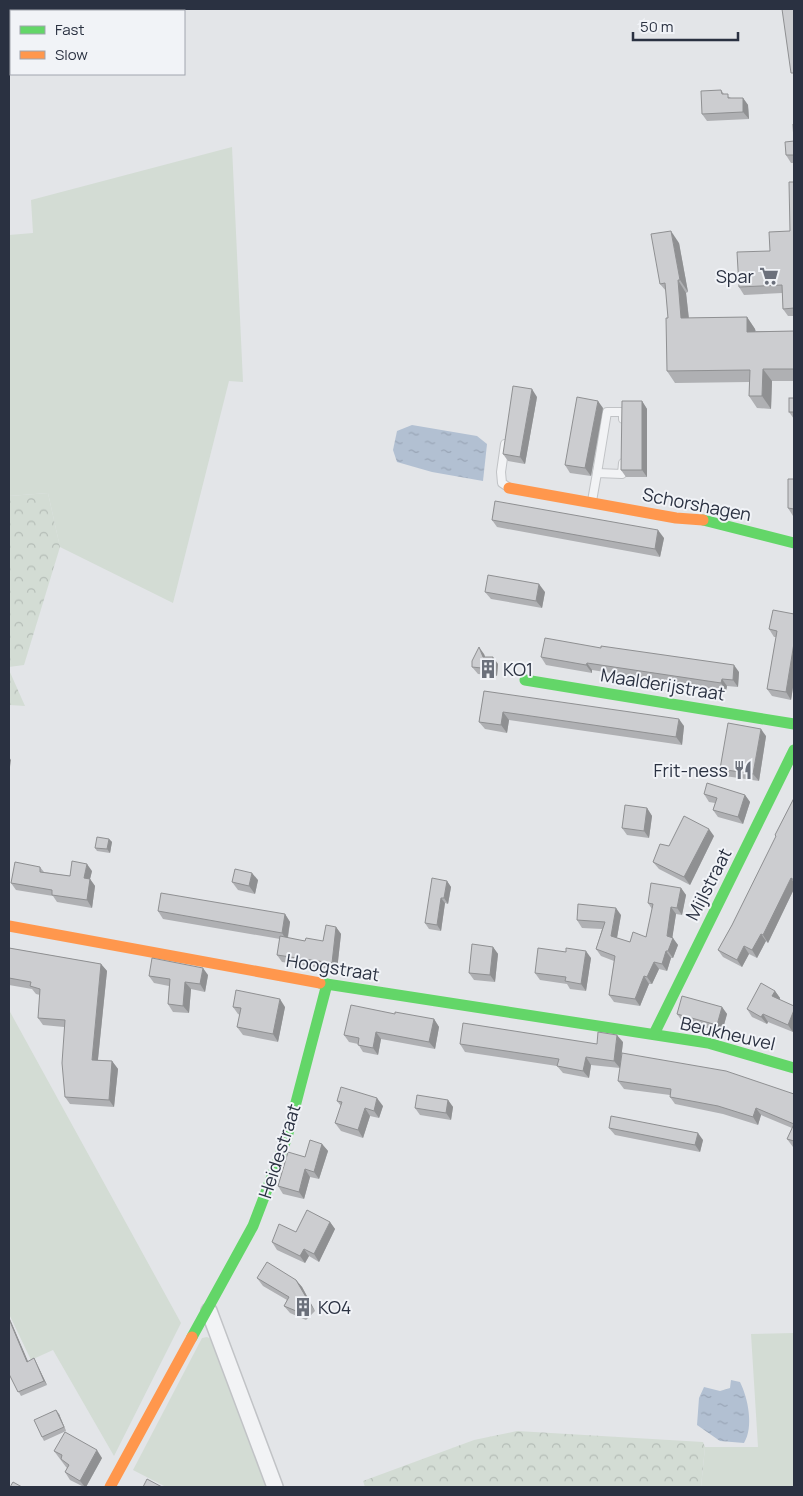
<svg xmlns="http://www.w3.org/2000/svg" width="803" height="1496" font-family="Manrope,sans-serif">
	<defs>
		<pattern id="forest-crowns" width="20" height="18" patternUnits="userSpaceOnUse" patternTransform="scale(1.25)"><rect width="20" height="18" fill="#d3dcd4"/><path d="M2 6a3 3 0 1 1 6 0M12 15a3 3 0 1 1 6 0" fill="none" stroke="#b5bdb7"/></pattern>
		<pattern id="water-ripples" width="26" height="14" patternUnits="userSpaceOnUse" patternTransform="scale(1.25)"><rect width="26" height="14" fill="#b2c0d2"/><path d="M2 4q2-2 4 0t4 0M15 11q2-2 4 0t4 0" fill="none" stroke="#99a5b6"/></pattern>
	</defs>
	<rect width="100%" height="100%" fill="#e3e5e8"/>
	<g fill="#d3dcd4">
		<path d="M232 147 243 382 229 381 173 603 60 547 48 493 9 496V235L33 233 31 200Z"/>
		<path d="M9 1010 181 1323 114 1456 53 1350 31 1360 9 1314Z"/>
		<path d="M794 1333V1487H701L705 1447H758L751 1334Z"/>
		<path d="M207 1337 215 1341 266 1487H166L133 1470 202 1338Z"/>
	</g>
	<g fill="url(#forest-crowns)">
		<path d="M48 493 60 547 24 665 9 667V496Z"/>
		<path d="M9 670 25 706 9 705Z"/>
		<path d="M517 1431 703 1442 705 1447 701 1487H365L363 1481 474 1440Z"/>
	</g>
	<g fill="url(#water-ripples)">
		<path d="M412 425 477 436 487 444 483 481 432 472 397 462 393 450 397 431Z"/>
		<path d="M731 1380 740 1382C748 1398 754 1427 744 1443L720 1441 697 1425 699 1398 704 1387 720 1391 730 1388Z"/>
	</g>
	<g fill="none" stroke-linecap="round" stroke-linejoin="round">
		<g stroke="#c1c3c6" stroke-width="10">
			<g id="lane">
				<path d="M505 444 501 472 502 483 508 487"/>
				<path d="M597 473 607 412H623V419"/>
				<path d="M592 501 597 473 622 474 623 463"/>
			</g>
		</g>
		<g stroke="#c1c3c6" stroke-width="18">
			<path id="street" d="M209 1311 275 1487"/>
		</g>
		<use href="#lane" stroke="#f2f3f5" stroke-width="8"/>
		<use href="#street" stroke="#f2f3f5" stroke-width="15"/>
		<g stroke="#63d668" stroke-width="11">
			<path d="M703 520 794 543"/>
			<path d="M525 680 794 724"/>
			<path d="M320 983 708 1043 794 1068"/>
			<path d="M654 1034 794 750"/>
			<path d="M192 1337 253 1226 287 1137 327 984"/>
		</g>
		<g stroke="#ff974d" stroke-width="11">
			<path d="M509 488 676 518 703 520"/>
			<path d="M9 926 320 983"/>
			<path d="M110 1487 192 1337"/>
		</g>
	</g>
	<g fill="#afb0b3">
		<path d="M721 90 724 94 731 98H743L748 105 749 119 707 121 702 114Z"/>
		<path d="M794 124V163H791L786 155 794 141Z"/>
		<path d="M794 182V316H788L783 309 782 293 744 295 739 287 770 251 790 231Z"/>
		<path d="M679 243 688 292 686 293 689 318 747 317 755 329 756 331H794V381H772L771 409 757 408 749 396V382L675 383 667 371 668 318 666 291 660 284Z"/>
		<path d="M537 397 525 464 508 461 503 454Z"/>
		<path d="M794 398V419L789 412Z"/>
		<path d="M642 401 647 409V477H626L621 470Z"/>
		<path d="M603 408 591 476 570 473 565 465Z"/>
		<path d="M794 479V516H793L788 508Z"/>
		<path d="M492 520 664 538 660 557 497 527Z"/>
		<path d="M485 592H545L542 608 491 599Z"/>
		<path d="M794 614V681L791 700 772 696 767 689 776 637H774L769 629Z"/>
		<path d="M484 654 485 657 498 664 497 676 478 674 472 667Z"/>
		<path d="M541 657 739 672 738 687 727 686 726 691 592 670V673L546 665Z"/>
		<path d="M484 691 684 726 682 745 509 720 507 733 485 729 479 722Z"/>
		<path d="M766 736 759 781 725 776 720 769Z"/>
		<path d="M704 794 745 795 750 802 743 824 718 817 713 810 715 803 709 802Z"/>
		<path d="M794 798V889L768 943 766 941 757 958 749 954 742 967 723 957 718 950 732 925 776 837 775 835Z"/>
		<path d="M647 808 652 816 649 838 627 835 622 828Z"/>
		<path d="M714 836 690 885 659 869 653 862 669 846Z"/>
		<path d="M109 839 112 842 110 853 97 851 95 848Z"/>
		<path d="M40 867 44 872 70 876 92 871 90 879 95 886 92 908 57 902 53 896 16 890 11 883Z"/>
		<path d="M258 880 255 894 238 890 232 882Z"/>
		<path d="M447 881 451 887 448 904 445 903 441 931 429 929 425 923Z"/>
		<path d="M681 888 686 895 682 915 676 914 672 938 678 945 673 958H671L667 971 659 969 652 984H649L640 1006 614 1002 609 995 614 961 601 956 596 949 602 929 582 928 577 920 621 915 617 938 630 942 646 937 652 909 648 903Z"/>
		<path d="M158 911 285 914 290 922 288 938 305 941H323L336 927 341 934 337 970 282 962 277 955 280 939 163 919Z"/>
		<path d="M493 947 498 954 495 982 474 980 469 973Z"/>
		<path d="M9 948 101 964 107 971 98 1060 112 1061 118 1069 114 1107 70 1104 65 1097 64 1027 43 1025 38 1018 40 995 36 994 32 989 9 985Z"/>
		<path d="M591 958 586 991 570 989 567 984 540 980 535 973Z"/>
		<path d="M208 975 205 992 191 989 189 1013 173 1012 168 1004 169 986 154 983 149 976Z"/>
		<path d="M775 991 780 998V1000L794 1006V1030L793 1032 768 1022 767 1024 752 1017 747 1009Z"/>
		<path d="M233 1007H285L278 1042 243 1035 237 1027 240 1015 238 1014Z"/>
		<path d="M722 1007 727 1014 722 1032 682 1021 677 1014Z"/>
		<path d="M395 1014 434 1019 439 1027 435 1049 381 1039 378 1055 363 1052 358 1044 349 1042 344 1035Z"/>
		<path d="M623 1042 620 1068 591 1065 589 1078 563 1073 557 1066 465 1052 460 1044H597Z"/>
		<path d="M618 1081 794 1094V1147H793L787 1139 792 1128 761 1115 758 1125 723 1114 675 1104 670 1097V1095L624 1089Z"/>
		<path d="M448 1100 453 1107 451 1120 420 1115 415 1108Z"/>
		<path d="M337 1101 383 1106 379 1118 370 1116 363 1138 341 1131 335 1123 341 1106Z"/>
		<path d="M609 1128 703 1140 700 1152 615 1135Z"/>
		<path d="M322 1144 328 1151 319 1179 310 1177 304 1199 283 1194 278 1186 305 1157Z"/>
		<path d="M330 1222 335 1229 319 1262 309 1256 305 1263 277 1250 272 1242 296 1232Z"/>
		<path d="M257 1278 296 1280 302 1287 315 1311 306 1320 290 1313 284 1306 287 1300 263 1286Z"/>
		<path d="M9 1317 28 1362 34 1358 36 1362 47 1385 21 1396 9 1374Z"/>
		<path d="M59 1414 66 1431 44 1441 42 1437Z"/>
		<path d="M54 1451 102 1458 86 1487H84L70 1480 65 1472 67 1468 66 1467Z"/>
	</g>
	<g fill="#8f9092">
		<path d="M743 98 748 105 749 119 743 112Z"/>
		<path d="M671 231 679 243 688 292 680 280Z"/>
		<path d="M678 280 686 293 690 330 681 318Z"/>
		<path d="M747 317 755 329 756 344 747 332Z"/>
		<path d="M763 369 772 381 771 409 762 396Z"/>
		<path d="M532 389 537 397 525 464 520 457Z"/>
		<path d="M598 401 603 408 591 476 585 468Z"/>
		<path d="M642 401 647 409V477L642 470Z"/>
		<path d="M658 530 664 538 660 557 655 549Z"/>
		<path d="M539 584 545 592 542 608 536 601Z"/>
		<path d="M794 643V681L791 700 786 692Z"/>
		<path d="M479 647 484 654 488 665 483 657Z"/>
		<path d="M493 657 498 664 497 676 491 669Z"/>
		<path d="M587 663 592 670V673L586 665Z"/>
		<path d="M734 665 739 672 738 687 733 680Z"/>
		<path d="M722 679 727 686 726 691 721 683Z"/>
		<path d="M503 712 509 720 507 733 501 725Z"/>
		<path d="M679 719 684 726 682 745 676 737Z"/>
		<path d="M761 729 766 736 759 781 753 774Z"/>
		<path d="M9 757 11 760 9 774Z"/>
		<path d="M745 795 750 802 743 824 738 817Z"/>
		<path d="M647 808 652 816 649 838 644 831Z"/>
		<path d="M709 829 714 836 690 885 684 877Z"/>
		<path d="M109 839 112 842 110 853 107 849Z"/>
		<path d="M87 864 92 871 90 879 95 886 92 908 87 900 84 878Z"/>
		<path d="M252 873 258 880 255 894 249 886Z"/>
		<path d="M791 878 794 883V889L768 943 763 935Z"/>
		<path d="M447 881 451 887 448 904 444 898Z"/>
		<path d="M681 888 686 895 682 915 677 908Z"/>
		<path d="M441 898 445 903 441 931 437 925Z"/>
		<path d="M671 907 676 914 672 940 673 938 678 945 673 958 668 951 667 936Z"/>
		<path d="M616 908 621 915 616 943 611 936Z"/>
		<path d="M285 914 290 922 287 941 282 933Z"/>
		<path d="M336 927 341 934 337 970 332 963Z"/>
		<path d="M761 934 766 941 757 958 752 950Z"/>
		<path d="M744 946 749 954 742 967 737 960Z"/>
		<path d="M493 947 498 954 495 982 490 975Z"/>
		<path d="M586 951 591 958 586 991 581 984Z"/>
		<path d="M666 951 671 958 667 971 662 964Z"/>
		<path d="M654 962 659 969 652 984 647 977Z"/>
		<path d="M101 964 107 971 97 1068 92 1060Z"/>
		<path d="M203 968 208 975 205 992 200 984Z"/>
		<path d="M644 976 649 984 640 1006 635 999Z"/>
		<path d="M185 982 191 989 189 1013 183 1006Z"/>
		<path d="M775 991 780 998 777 1004 772 996Z"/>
		<path d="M280 999 285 1007 278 1042 273 1034Z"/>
		<path d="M722 1007 727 1014 722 1032 717 1025Z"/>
		<path d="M794 1010V1030L793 1032 788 1025Z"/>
		<path d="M763 1014 768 1022 767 1024 761 1017Z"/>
		<path d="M434 1019 439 1027 435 1049 429 1042Z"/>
		<path d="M376 1032 381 1039 378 1055 373 1048Z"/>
		<path d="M617 1035 623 1042 620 1068 614 1061Z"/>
		<path d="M586 1057 591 1065 589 1078 583 1071Z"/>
		<path d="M112 1061 118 1069 114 1107 109 1100Z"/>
		<path d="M377 1098 383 1106 379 1118 374 1111Z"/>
		<path d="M448 1100 453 1107 451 1120 446 1113Z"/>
		<path d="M365 1108 370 1116 363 1138 358 1130Z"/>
		<path d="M756 1108 761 1115 758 1125 753 1117Z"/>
		<path d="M698 1133 703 1140 700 1152 695 1145Z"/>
		<path d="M322 1144 328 1151 319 1179 314 1172Z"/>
		<path d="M305 1169 310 1177 304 1199 299 1192Z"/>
		<path d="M330 1222 335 1229 319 1262 314 1254Z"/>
		<path d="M304 1249 309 1256 305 1263 300 1256Z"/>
		<path d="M296 1280 302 1287 315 1311 310 1304Z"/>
		<path d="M9 1317 30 1366 27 1362 9 1319Z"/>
		<path d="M34 1358 36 1362 47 1385 44 1381Z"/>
		<path d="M56 1410 59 1414 66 1431 64 1427Z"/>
		<path d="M97 1450 102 1458 86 1487H85L80 1481Z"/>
	</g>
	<g fill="#cccdd0" stroke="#8f9092">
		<path d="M782 9H794V73H791Z"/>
		<path d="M721 90 722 94H728V98H743V112L702 114 701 91Z"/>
		<path d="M793 124H794V155H786L785 142 794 141Z"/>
		<path d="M789 182H794V308L783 309 782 285 739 287 737 252 770 251 769 232 790 231Z"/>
		<path d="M671 231 680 280H678L681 318 747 317V332L794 331V369H763L762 396H749L750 370 667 371 666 318H668L665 283 660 284 651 234Z"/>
		<path d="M513 386 532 389 520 457 503 454Z"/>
		<path d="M577 397 598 401 585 468 565 465Z"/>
		<rect x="789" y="398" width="5" height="14"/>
		<path d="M622 401H642V470H621Z"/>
		<path d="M788 479H794V509L788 508Z"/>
		<path d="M495 501 658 530 655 549 492 520Z"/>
		<path d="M488 575 539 584 536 601 485 592Z"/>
		<path d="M773 610 794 614V643L786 692 767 689 777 631 769 629Z"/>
		<path d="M545 638 601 648V646L734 665 733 680 722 679 721 683 587 663 586 665 541 657Z"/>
		<path d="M479 647 483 657H493L491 669 472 667V661Z"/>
		<path d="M484 691 679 719 676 737 503 712 501 725 479 722Z"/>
		<path d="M728 723 761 729 753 774 720 769Z"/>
		<path d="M707 783 745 795 738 817 713 810 717 798 704 794Z"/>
		<path d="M794 798V880L791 878 763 935 761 934 752 950 744 946 737 960 718 950 732 925 776 836 775 835Z"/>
		<path d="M625 805 647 808 644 831 622 828Z"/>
		<path d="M684 816 709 829 684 877 653 862 660 844 669 846Z"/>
		<path d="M97 837 109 839 107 849 95 848Z"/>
		<path d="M72 861 87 864 84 878 90 879 87 900 52 895V890L11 883 15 862 40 867V872L70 876Z"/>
		<path d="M235 869 252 873 249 886 232 882Z"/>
		<path d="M432 878 447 881 444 898H441L437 925 425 923Z"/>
		<path d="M651 883 681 888 677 908 671 907 667 936 673 938 668 951H666L662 964 654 962 647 977 644 976 635 999 609 995 615 956 596 949 605 922 577 920 578 904 616 908 611 936 630 942 633 932 646 937 653 904 648 903Z"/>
		<path d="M161 893 285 914 282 933 158 911Z"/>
		<path d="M326 925 336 927 332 963 277 955 280 936 305 941 306 938 323 941Z"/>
		<path d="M472 944 493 947 490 975 469 973Z"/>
		<path d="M9 948 101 964 92 1060 112 1061 109 1100 65 1097 62 1063 65 1020 38 1018 40 989 30 986 31 982 9 978Z"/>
		<path d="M538 948 566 952V948L586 951 581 984 565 981 566 977 535 973Z"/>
		<path d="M152 958 203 968 200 984 185 982 183 1006 168 1004 170 979 149 976Z"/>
		<path d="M761 983 775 991 772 996 794 1006V1010L788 1025 763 1014 761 1017 747 1009Z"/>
		<path d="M236 990 280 999 273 1034 237 1027 241 1008 233 1007Z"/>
		<path d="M682 996 722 1007 717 1025 677 1014Z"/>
		<path d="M351 1005 395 1014V1012L434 1019 429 1042 376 1032 373 1048 358 1045 359 1038 344 1035Z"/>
		<path d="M463 1023 597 1044 598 1032 617 1035 614 1061 586 1057 583 1071 557 1066 559 1059 460 1044Z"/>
		<path d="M622 1053 726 1071 794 1094V1141L787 1139 794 1124 756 1108 753 1117 718 1106 670 1097 671 1089 618 1081Z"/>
		<path d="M341 1087 377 1098 374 1111 365 1108 358 1130 335 1123 342 1102 337 1101Z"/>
		<path d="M417 1095 448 1100 446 1113 415 1108Z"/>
		<path d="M611 1116 698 1133 695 1145 609 1128Z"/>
		<path d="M310 1140 322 1144 314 1172 305 1169 299 1192 278 1186 288 1152 305 1157Z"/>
		<path d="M307 1210 330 1222 314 1254 304 1249 300 1256 272 1242 279 1224 296 1232Z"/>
		<path d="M267 1262 296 1280 310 1304 301 1313 284 1306 289 1297 257 1278Z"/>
		<path d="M9 1319 27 1362 34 1358 44 1381 18 1392 9 1374Z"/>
		<path d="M56 1410 64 1427 42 1437 34 1420Z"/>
		<path d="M65 1432 97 1450 80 1481 65 1472 69 1465 61 1459 62 1455 54 1451Z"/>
		<path d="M147 1479 162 1487H143Z"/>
		<path d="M13 1482 22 1487H10Z"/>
	</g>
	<defs>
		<g id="supermarket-bare" transform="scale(1.5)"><path d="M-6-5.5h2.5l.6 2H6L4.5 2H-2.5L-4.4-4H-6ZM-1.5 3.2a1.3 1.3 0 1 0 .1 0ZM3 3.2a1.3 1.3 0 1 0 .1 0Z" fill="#6b707b" stroke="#f1f3f7" stroke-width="2.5" paint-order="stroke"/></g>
		<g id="building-bare" transform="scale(1.5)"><path d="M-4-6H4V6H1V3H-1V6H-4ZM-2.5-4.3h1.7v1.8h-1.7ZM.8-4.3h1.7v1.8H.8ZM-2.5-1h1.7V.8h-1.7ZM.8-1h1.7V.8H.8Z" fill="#6b707b" stroke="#f1f3f7" stroke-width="2.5" paint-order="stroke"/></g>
		<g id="restaurant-bare" transform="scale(1.5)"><path d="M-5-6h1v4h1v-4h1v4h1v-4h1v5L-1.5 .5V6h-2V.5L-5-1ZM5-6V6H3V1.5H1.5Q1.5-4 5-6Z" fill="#6b707b" stroke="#f1f3f7" stroke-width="2.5" paint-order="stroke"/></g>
	</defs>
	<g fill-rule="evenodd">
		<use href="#supermarket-bare" x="769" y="276"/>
		<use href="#building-bare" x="488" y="669"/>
		<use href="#restaurant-bare" x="743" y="770"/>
		<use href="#building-bare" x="303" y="1307"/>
	</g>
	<g text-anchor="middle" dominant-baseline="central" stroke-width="4" stroke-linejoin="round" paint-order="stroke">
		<g font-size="18" fill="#2a3141" stroke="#f1f3f7" text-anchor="end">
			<text x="754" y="276">Spar</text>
			<text x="503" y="669" text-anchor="start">KO1</text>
			<text x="728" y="770">Frit-ness</text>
			<text x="318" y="1307" text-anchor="start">KO4</text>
		</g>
		<g font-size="18" fill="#2a3141" stroke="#f1f3f7">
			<text transform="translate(697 504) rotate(11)">Schorshagen</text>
			<text transform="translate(663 684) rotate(9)">Maalderijstraat</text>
			<text transform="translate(708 884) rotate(-63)">Mijlstraat</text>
			<text transform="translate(333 967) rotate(9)">Hoogstraat</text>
			<text transform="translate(728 1033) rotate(13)">Beukheuvel</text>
			<text transform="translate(279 1151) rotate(-72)">Heidestraat</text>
		</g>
	</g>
	<rect width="803" height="1496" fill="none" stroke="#2a3141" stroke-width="20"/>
	<rect x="10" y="10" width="175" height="65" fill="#f1f3f7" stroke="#a1a5ae"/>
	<rect x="20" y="26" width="25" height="8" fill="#63d668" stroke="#a1a5ae"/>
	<text x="55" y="35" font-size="15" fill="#2a3141">Fast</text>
	<rect x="20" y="51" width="25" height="8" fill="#ff974d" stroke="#a1a5ae"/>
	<text x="55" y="60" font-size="15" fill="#2a3141">Slow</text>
	<path d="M633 32v8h105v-8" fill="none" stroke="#2a3141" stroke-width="2.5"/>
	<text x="640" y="32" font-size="15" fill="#2a3141" stroke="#f1f3f7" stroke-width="4" paint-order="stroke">50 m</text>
</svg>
